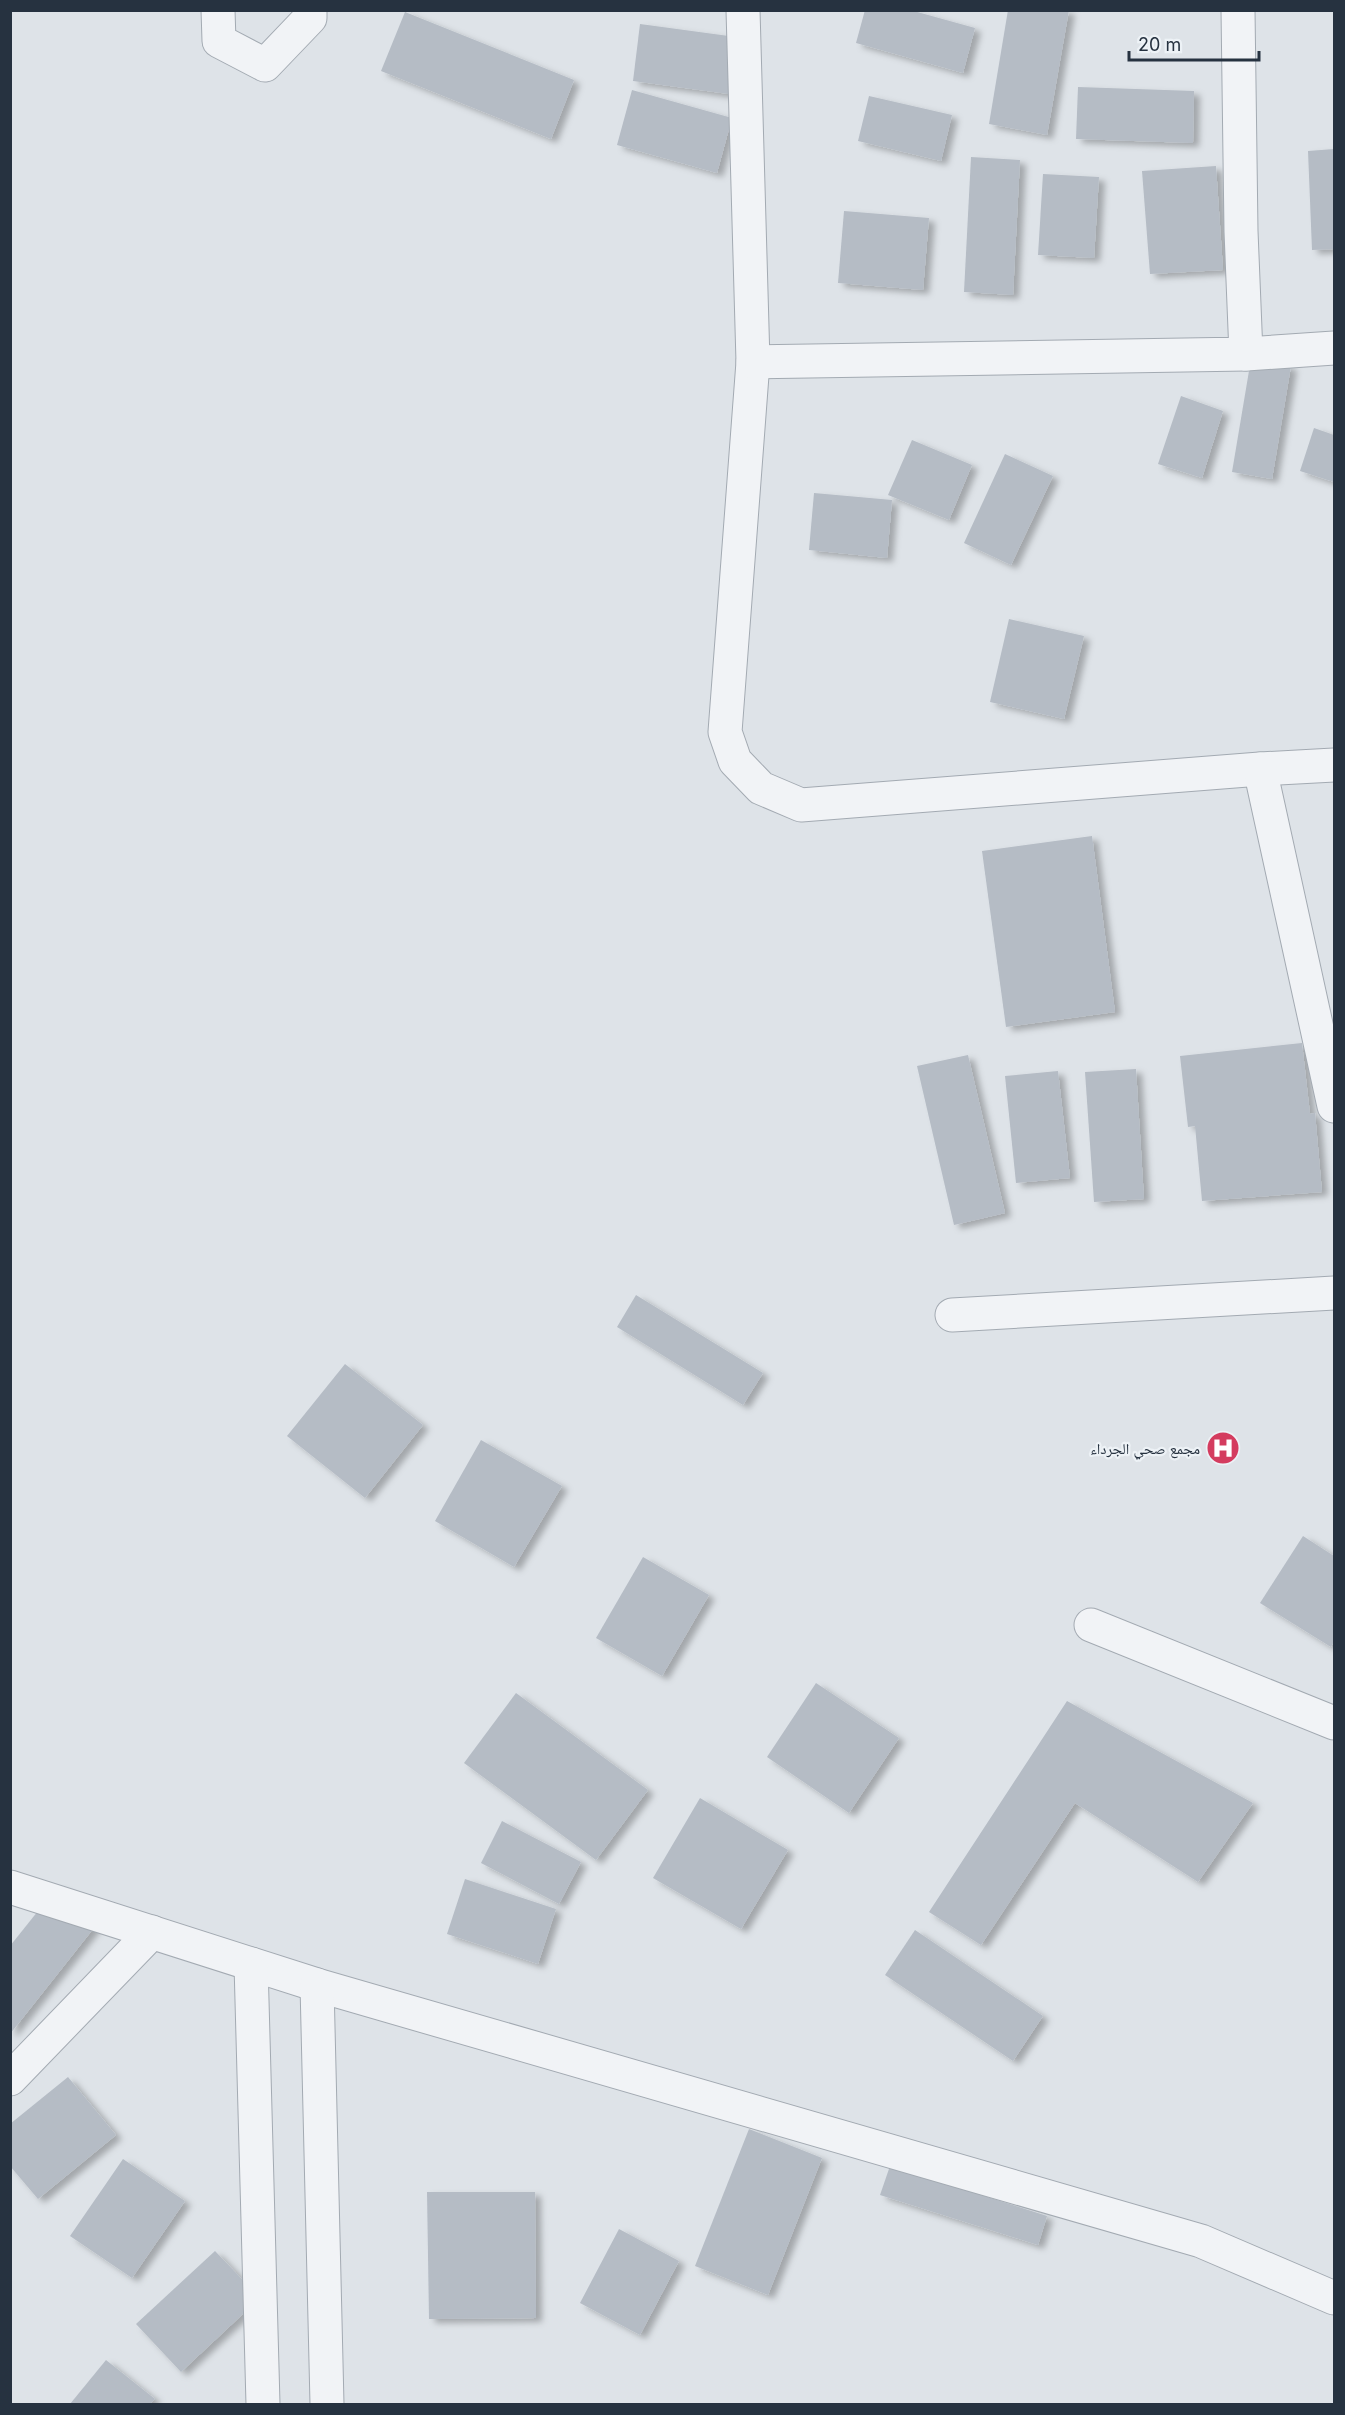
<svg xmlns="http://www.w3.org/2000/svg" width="1345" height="2415" font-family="Inter,'Noto Naskh Arabic',sans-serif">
	<defs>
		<filter id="shadow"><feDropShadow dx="6" dy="4" stdDeviation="3" flood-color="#0004"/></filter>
	</defs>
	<rect width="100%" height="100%" fill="#dee3e8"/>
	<g fill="#b5bcc5" filter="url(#shadow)">
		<path d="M865 10H910L975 28 963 73 856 43Z"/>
		<path d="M1008 10H1069L1047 135 989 124Z"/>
		<path d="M405 12 574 80 551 139 381 71Z"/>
		<path d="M640 24 736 37 729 94 633 81Z"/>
		<path d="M1078 87 1194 91 1193 143 1076 139Z"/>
		<path d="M632 90 732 118 717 173 617 145Z"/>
		<path d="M869 96 952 115 941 161 858 141Z"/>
		<path d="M1334 149V249L1312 250 1308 151Z"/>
		<path d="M971 157 1020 160 1013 295 964 292Z"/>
		<path d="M1216 166 1223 270 1150 274 1142 171Z"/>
		<path d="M1043 174 1099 177 1094 258 1038 255Z"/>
		<path d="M844 211 929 218 923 290 838 283Z"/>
		<path d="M1251 359 1291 366 1272 479 1232 472Z"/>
		<path d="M1181 396 1223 411 1202 478 1158 464Z"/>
		<path d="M1314 428 1334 435V482L1300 471Z"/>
		<path d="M912 440 972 465 949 520 888 495Z"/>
		<path d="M1005 454 1053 476 1011 565 964 543Z"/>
		<path d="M814 493 892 500 887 558 809 550Z"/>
		<path d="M1009 619 1084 636 1064 719 990 702Z"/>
		<path d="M1092 836 1115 1012 1006 1027 982 851Z"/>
		<path d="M1302 1043 1310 1114 1315 1113 1322 1192 1202 1201 1195 1126 1188 1127 1180 1056Z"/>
		<path d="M968 1055 1005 1213 954 1225 917 1066Z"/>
		<path d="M1136 1069 1144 1199 1094 1202 1085 1072Z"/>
		<path d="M1058 1071 1070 1178 1016 1183 1005 1076Z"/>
		<path d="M636 1295 763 1373 743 1405 617 1327Z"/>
		<path d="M345 1364 423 1425 365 1498 287 1436Z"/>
		<path d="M481 1440 562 1486 514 1567 435 1521Z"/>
		<path d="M1303 1536 1334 1556V1641L1331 1647 1260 1603Z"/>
		<path d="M643 1557 709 1595 662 1676 596 1638Z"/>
		<path d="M816 1683 899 1738 849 1813 767 1757Z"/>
		<path d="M516 1693 648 1790 596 1860 464 1763Z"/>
		<path d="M1067 1701 1253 1803 1198 1882 1075 1803 981 1945 929 1912Z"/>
		<path d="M700 1798 788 1850 741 1929 653 1878Z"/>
		<path d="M502 1821 581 1862 559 1904 481 1863Z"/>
		<path d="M465 1879 556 1909 538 1964 447 1934Z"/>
		<path d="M58 1886 101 1919 10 2034V1946Z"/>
		<path d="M915 1930 1043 2016 1013 2061 885 1975Z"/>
		<path d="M68 2077 116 2135 38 2199 10 2166V2124Z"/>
		<path d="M749 2129 822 2158 768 2295 695 2266Z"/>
		<path d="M123 2159 185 2201 132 2278 70 2236Z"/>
		<path d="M890 2166 1047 2216 1038 2245 880 2195Z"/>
		<path d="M427 2192H535L536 2318 429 2319Z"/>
		<path d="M619 2229 679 2261 640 2335 580 2303Z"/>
		<path d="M215 2251 260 2298 181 2372 136 2324Z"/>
		<path d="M106 2360 155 2399 150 2404H70Z"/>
	</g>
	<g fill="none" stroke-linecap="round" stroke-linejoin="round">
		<g stroke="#a3aab2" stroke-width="35">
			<g id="minor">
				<path d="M218 10 219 41 265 65 310 18V10"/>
				<path d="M743 10 753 362 725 732 735 761 761 788 801 805 1260 769 1334 765"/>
				<path d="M1246 354 1334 348"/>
				<path d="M753 362 1246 354 1241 231 1238 10"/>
				<path d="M1260 769 1334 1106"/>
				<path d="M952 1315 1334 1293"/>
				<path d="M1091 1625 1334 1723"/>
				<path d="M10 2079 152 1932"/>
			</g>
		</g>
		<g stroke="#a3aab2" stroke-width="35">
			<g id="tertiary">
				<path d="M10 1887 317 1985 1201 2241 1334 2298"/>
				<path d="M251 1964 263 2404"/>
				<path d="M317 1985 327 2404"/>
			</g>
		</g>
		<use href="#minor" stroke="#f1f3f6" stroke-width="33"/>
		<use href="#tertiary" stroke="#f1f3f6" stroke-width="33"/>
	</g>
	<defs>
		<g id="hospital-disc" transform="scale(1.725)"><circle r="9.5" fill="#d43c5f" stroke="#edf2f6"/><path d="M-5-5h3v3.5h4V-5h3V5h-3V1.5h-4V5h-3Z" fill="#fff"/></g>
	</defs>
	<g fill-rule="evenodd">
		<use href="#hospital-disc" x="1223" y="1448"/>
	</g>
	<g text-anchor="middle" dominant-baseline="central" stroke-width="4.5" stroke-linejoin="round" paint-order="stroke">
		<g font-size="15" fill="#263240" stroke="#edf2f6" text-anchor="end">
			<text x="1200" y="1448">مجمع صحي الجرداء</text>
		</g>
	</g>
	<rect width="1345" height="2415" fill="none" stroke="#263240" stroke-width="24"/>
	<path d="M1129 51v9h130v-9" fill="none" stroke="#263240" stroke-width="3"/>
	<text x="1138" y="51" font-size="18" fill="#263240" stroke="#edf2f6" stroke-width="4.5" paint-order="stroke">20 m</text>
</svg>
